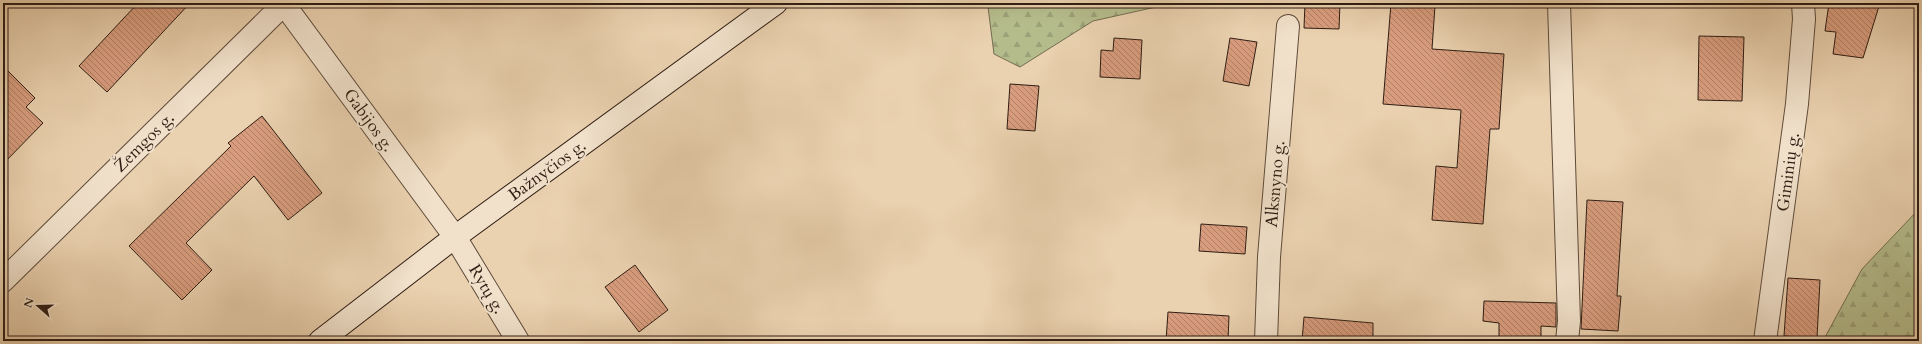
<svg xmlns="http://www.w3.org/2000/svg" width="1922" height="344" font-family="Cardo,serif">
	<defs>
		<pattern id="forest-firs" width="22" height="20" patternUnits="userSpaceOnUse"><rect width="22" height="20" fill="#b5bc8c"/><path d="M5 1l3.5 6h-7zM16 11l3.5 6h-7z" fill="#9ca178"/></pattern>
		<pattern id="building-back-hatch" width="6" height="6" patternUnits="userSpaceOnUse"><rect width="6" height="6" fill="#d89d7e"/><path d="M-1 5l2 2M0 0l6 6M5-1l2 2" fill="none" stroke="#b07f66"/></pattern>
	</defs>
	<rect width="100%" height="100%" fill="#ead1af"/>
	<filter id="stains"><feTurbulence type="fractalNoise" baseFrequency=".005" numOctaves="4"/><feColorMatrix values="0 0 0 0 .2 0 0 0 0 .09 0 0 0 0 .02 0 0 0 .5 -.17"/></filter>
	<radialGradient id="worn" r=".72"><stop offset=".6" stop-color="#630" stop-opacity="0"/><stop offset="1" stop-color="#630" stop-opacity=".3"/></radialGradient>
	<g fill="url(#forest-firs)" stroke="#726c50">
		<path d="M989 3H1174L1093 21 1020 67 994 54 988 7Z"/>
		<path d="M1919 209V341H1823L1862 269Z"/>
	</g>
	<g fill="url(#building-back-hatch)" stroke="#2f1d13">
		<path d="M138 3H190L107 92 79 66Z"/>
		<path d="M1305 3H1340L1339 29 1304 28Z"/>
		<path d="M1391 3 1435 6 1432 49 1504 54 1499 129H1490L1483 224 1432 220 1436 166 1457 168 1461 110 1383 104Z"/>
		<path d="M1829 3H1880L1863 58 1833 54 1836 32 1825 31Z"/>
		<path d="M1699 36 1744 37 1742 101 1698 100Z"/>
		<path d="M1114 38 1142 40 1140 79 1100 77 1101 50 1113 51Z"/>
		<path d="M1230 38 1257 42 1249 86 1223 81Z"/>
		<path d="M3 66 35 98 26 107 43 123 3 164Z"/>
		<path d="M1010 84 1039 86 1035 131 1007 129Z"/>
		<path d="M262 116 322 193 288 220 254 176 186 243 212 270 182 300 129 246 231 146 228 143Z"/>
		<path d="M1587 200 1623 202 1617 296H1621L1618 331 1581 329Z"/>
		<path d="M1201 224 1247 227 1245 254 1199 251Z"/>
		<path d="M635 265 668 310 639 332 605 287Z"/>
		<path d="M1788 278 1820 280 1817 338 1784 336Z"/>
		<path d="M1484 301 1556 303V327L1541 326V341H1499V323L1483 321Z"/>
		<path d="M1168 312 1229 316 1228 341H1166Z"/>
		<path d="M1304 317 1373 323V341H1302Z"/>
	</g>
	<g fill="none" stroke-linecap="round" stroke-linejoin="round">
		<g stroke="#5e4a3a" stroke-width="24">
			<g id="minor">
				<path d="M283 3 455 237 518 341"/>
				<path d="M1559 3 1569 321 1567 341"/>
				<path d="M3 281 285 3"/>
				<path d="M1266 341 1269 257 1288 26"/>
				<path d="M1765 341 1797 104 1804 19 1803 3"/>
			</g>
		</g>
		<g stroke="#2f1d13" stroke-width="24">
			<path id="secondary" d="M320 341 455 237 776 3"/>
		</g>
		<use href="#minor" stroke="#f1e1cb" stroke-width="22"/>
		<use href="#secondary" stroke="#f1e1cb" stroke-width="22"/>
	</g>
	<g text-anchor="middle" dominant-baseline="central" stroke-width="4" stroke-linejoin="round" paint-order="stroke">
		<g font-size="17" fill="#2f1d13" stroke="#f1e1cb">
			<text transform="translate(369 120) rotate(54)">Gabijos g.</text>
			<text transform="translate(144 142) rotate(-45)">Žemgos g.</text>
			<text transform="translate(547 170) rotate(-36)">Bažnyčios g.</text>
			<text transform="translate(1788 172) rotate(-82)">Giminių g.</text>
			<text transform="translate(1275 184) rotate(-85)">Alksnyno g.</text>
			<text transform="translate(487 289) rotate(59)">Rytų g.</text>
		</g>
	</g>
	<rect width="1922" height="344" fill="none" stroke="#ead1af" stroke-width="16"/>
	<rect x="4" y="4" width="1914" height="336" fill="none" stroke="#2f1d13" stroke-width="2"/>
	<rect x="8" y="8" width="1906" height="328" fill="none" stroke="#2f1d13"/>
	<g transform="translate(38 306) rotate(290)" stroke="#f1e1cb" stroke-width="3" paint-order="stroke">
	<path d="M0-3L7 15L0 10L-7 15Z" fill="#2f1d13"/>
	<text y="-6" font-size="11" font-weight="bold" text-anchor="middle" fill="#2f1d13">N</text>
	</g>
	<rect width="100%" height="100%" filter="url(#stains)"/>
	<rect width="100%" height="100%" fill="url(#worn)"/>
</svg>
